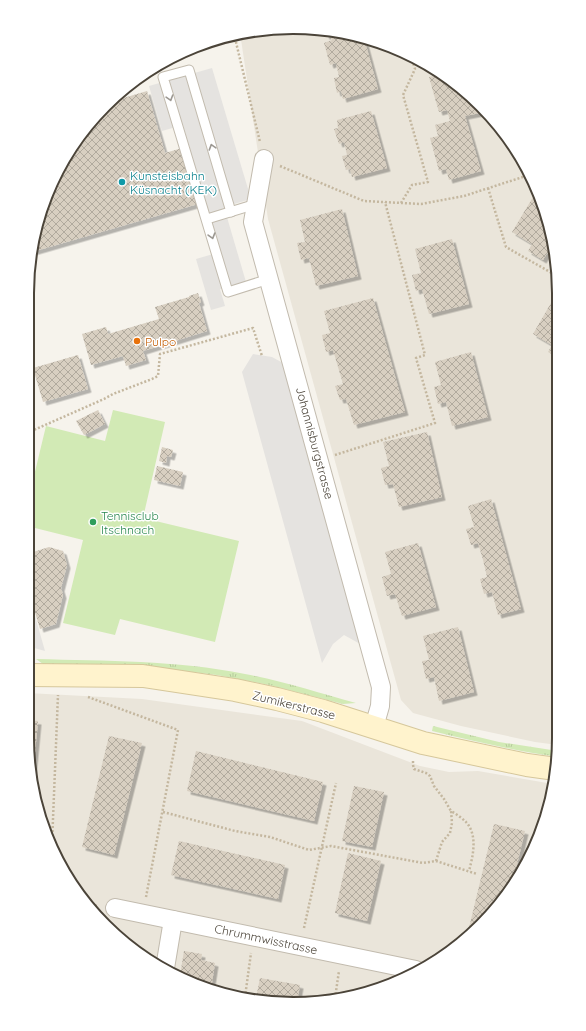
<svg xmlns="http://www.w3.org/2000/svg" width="586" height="1031" font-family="Quicksand,sans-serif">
	<defs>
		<pattern id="grass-tufts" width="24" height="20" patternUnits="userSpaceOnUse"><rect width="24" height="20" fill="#d2eab5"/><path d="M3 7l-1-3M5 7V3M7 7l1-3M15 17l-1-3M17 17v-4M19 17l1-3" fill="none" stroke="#b6ca9c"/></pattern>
		<pattern id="building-cross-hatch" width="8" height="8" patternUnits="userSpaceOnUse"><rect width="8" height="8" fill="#d8cfc1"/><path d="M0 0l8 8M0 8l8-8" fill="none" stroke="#b1aa9e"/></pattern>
		<filter id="shadow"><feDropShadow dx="3.5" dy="3.5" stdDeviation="0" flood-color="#0004"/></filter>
	</defs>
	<rect width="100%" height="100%" fill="#f6f3ec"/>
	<g fill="#eae5da">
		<path d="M276 28 328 29 379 41 426 63 481 105 514 145 545 207 557 259 558 745 535 742 461 726 413 713 401 700 268 219 240 33Z"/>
		<path d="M27 693 142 699 302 721 420 766 449 772 478 771 553 784 545 823 523 871 468 938 395 984 310 1003 224 995 145 959 82 900 41 823 27 738Z"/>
	</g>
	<g fill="url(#grass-tufts)">
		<path d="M36 659C106 661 176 660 245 674 283 681 319 693 356 703L343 704 269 685 217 675 151 667 101 664H43Z"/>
		<path d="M433 726 499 742 558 751V757C515 751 474 741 432 731Z"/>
	</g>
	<path fill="#d2eab5" d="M113 410 165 422 143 518 239 541 215 642 120 619 115 635 63 623 83 540 27 526V505L46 426 105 441Z"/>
	<g fill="#e5e3e0">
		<path d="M212 68 251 199 224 207 246 282 220 289 225 306 211 310 196 259 220 252 183 125 162 131 149 86Z"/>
		<path d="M253 354 272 357 283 363 362 645 344 635 333 644 322 663 242 372Z"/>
		<path d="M27 588 45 651 27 646Z"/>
	</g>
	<g fill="url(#building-cross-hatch)" filter="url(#shadow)">
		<path d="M324 29 364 38 378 89 343 99 341 91 337 93 334 78 339 77 336 63 330 65 324 43 332 40 330 35 326 36Z"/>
		<path d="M435 70 477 102 480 113 465 116 481 171 449 180 446 169 439 171 430 138 438 136 435 125 450 121 447 110 439 112 434 95 429 77 437 75Z"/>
		<path d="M147 91 165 153 182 148 198 204 32 252 41 208 63 160 93 117 110 102Z"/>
		<path d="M371 111 387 168 352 177 350 169 346 170 342 156 347 155 344 142 339 144 334 129 338 128 337 120Z"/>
		<path d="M533 197 543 203 545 207 557 259 547 253 543 260 528 251 532 244 512 232Z"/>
		<path d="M342 209 358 276 316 286 309 258 301 260 297 243 305 242 300 220Z"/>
		<path d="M452 239 469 304 429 314 422 289 416 291 412 275 421 273 415 249Z"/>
		<path d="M198 293 201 302 199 303 207 331 143 351 146 360 126 366 123 356 91 365 82 334 106 327 108 334 159 319 155 307 189 297V296Z"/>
		<path d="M555 296 557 297V357L548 352 552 345 533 334Z"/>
		<path d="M373 298 405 412 354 425 346 399 340 400 335 386 343 384 333 350 326 352 322 335 330 333 324 311Z"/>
		<path d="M471 352 488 417 452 426 446 402 438 404 434 387 441 385 435 362Z"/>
		<path d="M78 355 88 389 43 402 33 368Z"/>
		<path d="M98 410 105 424 84 435 76 421Z"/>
		<path d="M427 432 442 497 399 507 393 484 385 485 381 468 389 466 383 442Z"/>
		<path d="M162 447 173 450 171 457 167 456 166 463 159 461Z"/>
		<path d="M157 466 183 472 180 486 154 480Z"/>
		<path d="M491 499 521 609 498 615 492 592 484 594 480 579 487 577 483 560 478 543 471 545 466 529 474 527 468 506Z"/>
		<path d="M418 543 436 607 402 616 395 594 387 596 382 577 391 574 385 552Z"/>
		<path d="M49 547 63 551 67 565 61 588 63 595 56 624 40 629 27 586V554Z"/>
		<path d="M458 627 474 692 439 701 434 677 426 679 422 661 429 660 423 636Z"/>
		<path d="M27 720 38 721 33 773 27 738Z"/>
		<path d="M109 736 142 743 114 855 82 847Z"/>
		<path d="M196 751 323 782 314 821 187 791Z"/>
		<path d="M354 786 384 792 372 847 342 841Z"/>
		<path d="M494 824 525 831 512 885 469 937 467 936Z"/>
		<path d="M179 841 285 865 278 899 171 875Z"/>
		<path d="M348 853 381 861 367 921 335 913Z"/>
		<path d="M184 951 202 954 201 960 215 963 211 989 180 975Z"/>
		<path d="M260 978 300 985 297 1002 256 998Z"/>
	</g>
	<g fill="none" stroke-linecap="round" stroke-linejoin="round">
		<g stroke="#c2bbae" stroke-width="11">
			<g id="service">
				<path d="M231 212 189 70 163 77 228 292 269 279"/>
				<path d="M207 219 256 204"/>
			</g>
		</g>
		<g stroke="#c2bbae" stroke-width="20">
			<g id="minor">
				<path d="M264 159 253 222 381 687 380 706 374 727"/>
				<path d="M115 908 416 970"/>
				<path d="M165 968 173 920"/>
			</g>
		</g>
		<g stroke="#d6c79b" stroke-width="24">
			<path id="secondary" d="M27 675 143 676 235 690 277 699 323 711 423 743 527 765 556 769"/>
		</g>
		<g stroke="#c4b79f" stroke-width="2.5" stroke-dasharray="2 2" stroke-linecap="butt">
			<path d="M234 34 260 142"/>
			<path d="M280 166 364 201 421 204 464 196 529 175"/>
			<path d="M488 188 506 247 557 276"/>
			<path d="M401 203 412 185 428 182 403 95 415 69 411 56"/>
			<path d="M27 433 104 399 113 394 152 379 158 376 160 354 253 328 262 356"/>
			<path d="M335 455 435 423 416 358 425 355 385 202"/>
			<path d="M88 697 178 730 146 897"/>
			<path d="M413 761V765L414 769 426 773 430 776 434 786 444 799 451 811"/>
			<path d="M163 812 235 831 270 837 309 850 331 846 423 863 436 861 477 874"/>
			<path d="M52 844 58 695"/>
			<path d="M436 861 442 842 450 833 452 823 451 811C456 814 462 818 466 822 478 835 473 856 469 871"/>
			<path d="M87 905 99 906"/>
			<path d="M304 928 336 783"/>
			<path d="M245 997 251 953"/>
			<path d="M335 998 339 971"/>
		</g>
		<use href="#service" stroke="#fff" stroke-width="9"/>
		<use href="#minor" stroke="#fff" stroke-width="18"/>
		<use href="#secondary" stroke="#fff3cd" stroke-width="22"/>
	</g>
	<defs><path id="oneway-chevron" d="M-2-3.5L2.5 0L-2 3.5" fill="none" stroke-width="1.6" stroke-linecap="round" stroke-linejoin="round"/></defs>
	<g stroke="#9c9892">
		<use href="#oneway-chevron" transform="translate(170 98) rotate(73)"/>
		<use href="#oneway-chevron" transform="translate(212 147) rotate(-107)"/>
		<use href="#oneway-chevron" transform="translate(212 236) rotate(74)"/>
	</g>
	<circle fill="#0f9aa8" stroke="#fff" stroke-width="1.5" cx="122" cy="182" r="4"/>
	<circle fill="#e8710a" stroke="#fff" stroke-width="1.5" cx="137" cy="341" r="4"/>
	<circle fill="#2e9e5b" stroke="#fff" stroke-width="1.5" cx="93" cy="522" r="4"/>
	<g text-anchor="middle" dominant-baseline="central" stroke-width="3" stroke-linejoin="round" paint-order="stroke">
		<g font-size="12" fill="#0d838f" stroke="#fff" text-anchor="start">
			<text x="130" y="175">Kunsteisbahn<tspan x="130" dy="14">Küsnacht (KEK)</tspan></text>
		</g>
		<g font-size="12" fill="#c56008" stroke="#fff" text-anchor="start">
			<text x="145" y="341">Pulpo</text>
		</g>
		<g font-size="12" fill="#4b4439" stroke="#fff">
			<text transform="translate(315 443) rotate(75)">Johannisburgstrasse</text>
			<text transform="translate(294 705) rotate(14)">Zumikerstrasse</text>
			<text transform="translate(266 939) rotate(12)">Chrummwisstrasse</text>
		</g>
		<g font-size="12" fill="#27864d" stroke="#fff" text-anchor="start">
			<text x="101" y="515">Tennisclub<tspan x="101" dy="14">Itschnach</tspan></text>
		</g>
	</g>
	<path d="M0 0H586V1031H0ZM293 34H293A259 259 0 0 1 552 293V738A259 259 0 0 1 293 997H293A259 259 0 0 1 34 738V293A259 259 0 0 1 293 34Z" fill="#fff" fill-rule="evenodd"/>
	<path fill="none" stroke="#4b4439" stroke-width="2" d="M293 34H293A259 259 0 0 1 552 293V738A259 259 0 0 1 293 997H293A259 259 0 0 1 34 738V293A259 259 0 0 1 293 34Z"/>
</svg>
